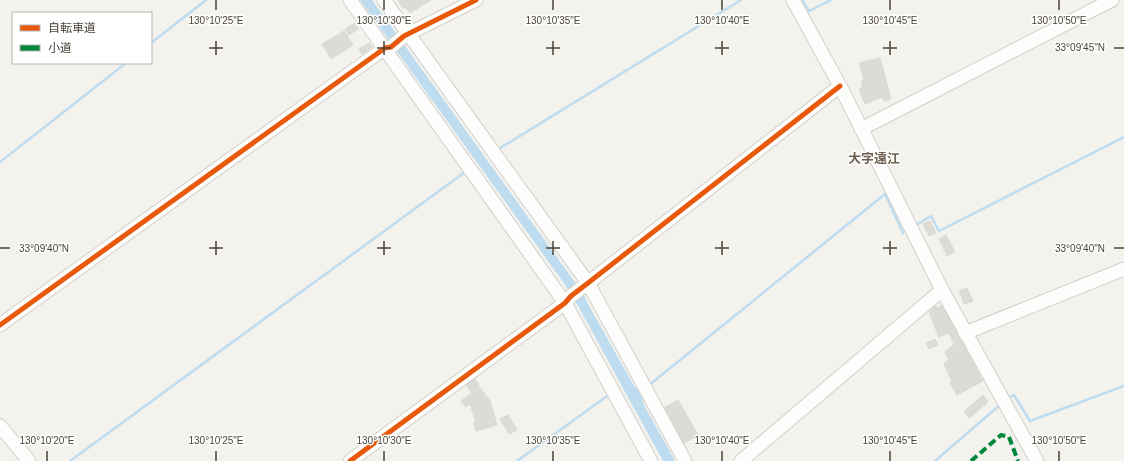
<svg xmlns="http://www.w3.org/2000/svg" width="1124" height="461" font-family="Helvetica,'Noto Sans JP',sans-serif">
	<rect width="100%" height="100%" fill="#f3f2ed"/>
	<path fill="#bedcf0" d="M360 0H372L584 295 588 304 634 386 640 391 644 405 675 461H663L571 293Z"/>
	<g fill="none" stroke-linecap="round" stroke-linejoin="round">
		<g stroke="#bedcf0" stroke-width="2.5">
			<path d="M802 0 809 11 831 0"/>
			<path d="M151 43 206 0"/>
			<path d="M497 150 741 0"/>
			<path d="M0 162 126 63"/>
			<path d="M916 225 931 216 939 231 1124 137"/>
			<path d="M648 386 885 194 903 233"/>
			<path d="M1006 400 1014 395 1030 421 1124 386"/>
			<path d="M70 461 465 172"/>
			<path d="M517 461 610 394"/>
			<path d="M935 461 1001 404"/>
		</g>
	</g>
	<g fill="#dddbd5" stroke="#dbd9d3">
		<path d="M398 0H417L413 2 414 3 419 0H431L410 13 406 7 403 8Z"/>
		<path d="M355 23 358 29 349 35 345 29Z"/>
		<path d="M344 31 353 45 331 59 322 44Z"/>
		<path d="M369 43 372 47 362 54 359 49Z"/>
		<path d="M880 58 891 99 884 101 883 97 865 104 859 89 863 87 861 81 864 80 859 63Z"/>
		<path d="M930 221 936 233 929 236 923 224Z"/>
		<path d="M946 235 955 252 947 256 939 239Z"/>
		<path d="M967 288 973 301 964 304 959 291Z"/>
		<path d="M936 306 937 308 942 306 983 381 957 395 950 383 952 382 944 363 949 360 945 352 954 344 949 333 939 337 929 312Z"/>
		<path d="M935 339 938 345 929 349 926 343Z"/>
		<path d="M475 379 479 384 478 385 490 401 497 425 476 431 473 423 476 422 470 404 466 407 461 401 472 393 466 385Z"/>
		<path d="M983 395 988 402 969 418 964 412Z"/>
		<path d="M678 400 698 435 684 443 665 407Z"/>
		<path d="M508 415 517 430 509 434 500 419Z"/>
	</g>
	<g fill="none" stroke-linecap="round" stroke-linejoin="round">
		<g stroke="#d1cfcb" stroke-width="15">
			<g id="minor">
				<path d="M350 0 565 303 651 461"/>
				<path d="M384 0 588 283 685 461"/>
				<path d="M793 0 840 86 942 290 1037 461"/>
				<path d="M861 129 1112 0"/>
				<path d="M0 325 385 48 391 47 404 36 476 0"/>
				<path d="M965 333 1124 269"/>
				<path d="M0 426 29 461"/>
				<path d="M350 461 565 303 571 296 588 283 840 86"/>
				<path d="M741 461 942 290"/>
			</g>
		</g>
		<use href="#minor" stroke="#fdfdfc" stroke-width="13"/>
		<path stroke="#00873e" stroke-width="4" stroke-dasharray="8 4" stroke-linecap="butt" d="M971 461 1001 435 1009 437 1018 461"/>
		<g stroke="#fff" stroke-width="8">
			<g id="cycleway">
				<path d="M0 325 385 48 391 47 404 36 476 0"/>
				<path d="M350 461 565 303 571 296 588 283 840 86"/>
			</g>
		</g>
		<use href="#cycleway" stroke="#e8590c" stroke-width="5"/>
	</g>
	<path fill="none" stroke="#4a4438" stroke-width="1.5" d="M216 0V10M384 0V10M553 0V10M722 0V10M890 0V10M1059 0V10M216 41V55M384 41V55M553 41V55M722 41V55M890 41V55M209 48H223M377 48H391M546 48H560M715 48H729M883 48H897M1114 48H1124M216 241V255M384 241V255M553 241V255M722 241V255M890 241V255M0 248H10M209 248H223M377 248H391M546 248H560M715 248H729M883 248H897M1114 248H1124M47 451V461M216 451V461M384 451V461M553 451V461M722 451V461M890 451V461M1059 451V461"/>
	<g text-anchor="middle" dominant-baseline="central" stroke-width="3" stroke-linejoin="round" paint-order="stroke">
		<g font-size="13" font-weight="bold" fill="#6d624f" stroke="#fff">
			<text x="874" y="158">大字遠江</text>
		</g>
	</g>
	<g font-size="10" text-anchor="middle" fill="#4a4438" stroke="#fff" stroke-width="3" stroke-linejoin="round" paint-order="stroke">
		<text x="216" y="24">130°10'25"E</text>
		<text x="384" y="24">130°10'30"E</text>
		<text x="553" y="24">130°10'35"E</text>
		<text x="722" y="24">130°10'40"E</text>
		<text x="890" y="24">130°10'45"E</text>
		<text x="1059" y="24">130°10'50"E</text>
		<text x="1080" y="51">33°09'45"N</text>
		<text x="44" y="252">33°09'40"N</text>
		<text x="1080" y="252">33°09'40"N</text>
		<text x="47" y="444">130°10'20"E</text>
		<text x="216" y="444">130°10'25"E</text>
		<text x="384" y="444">130°10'30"E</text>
		<text x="553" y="444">130°10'35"E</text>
		<text x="722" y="444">130°10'40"E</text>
		<text x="890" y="444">130°10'45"E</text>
		<text x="1059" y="444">130°10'50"E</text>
	</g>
	<rect x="12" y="12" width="140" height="52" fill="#ffffff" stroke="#b7b4af"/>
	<rect x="20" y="25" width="20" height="6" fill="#e8590c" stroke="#b7b4af"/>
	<text x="48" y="32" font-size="12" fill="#4a4438">自転車道</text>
	<rect x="20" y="45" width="20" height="6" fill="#00873e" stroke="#b7b4af"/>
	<text x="48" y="52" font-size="12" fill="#4a4438">小道</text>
</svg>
